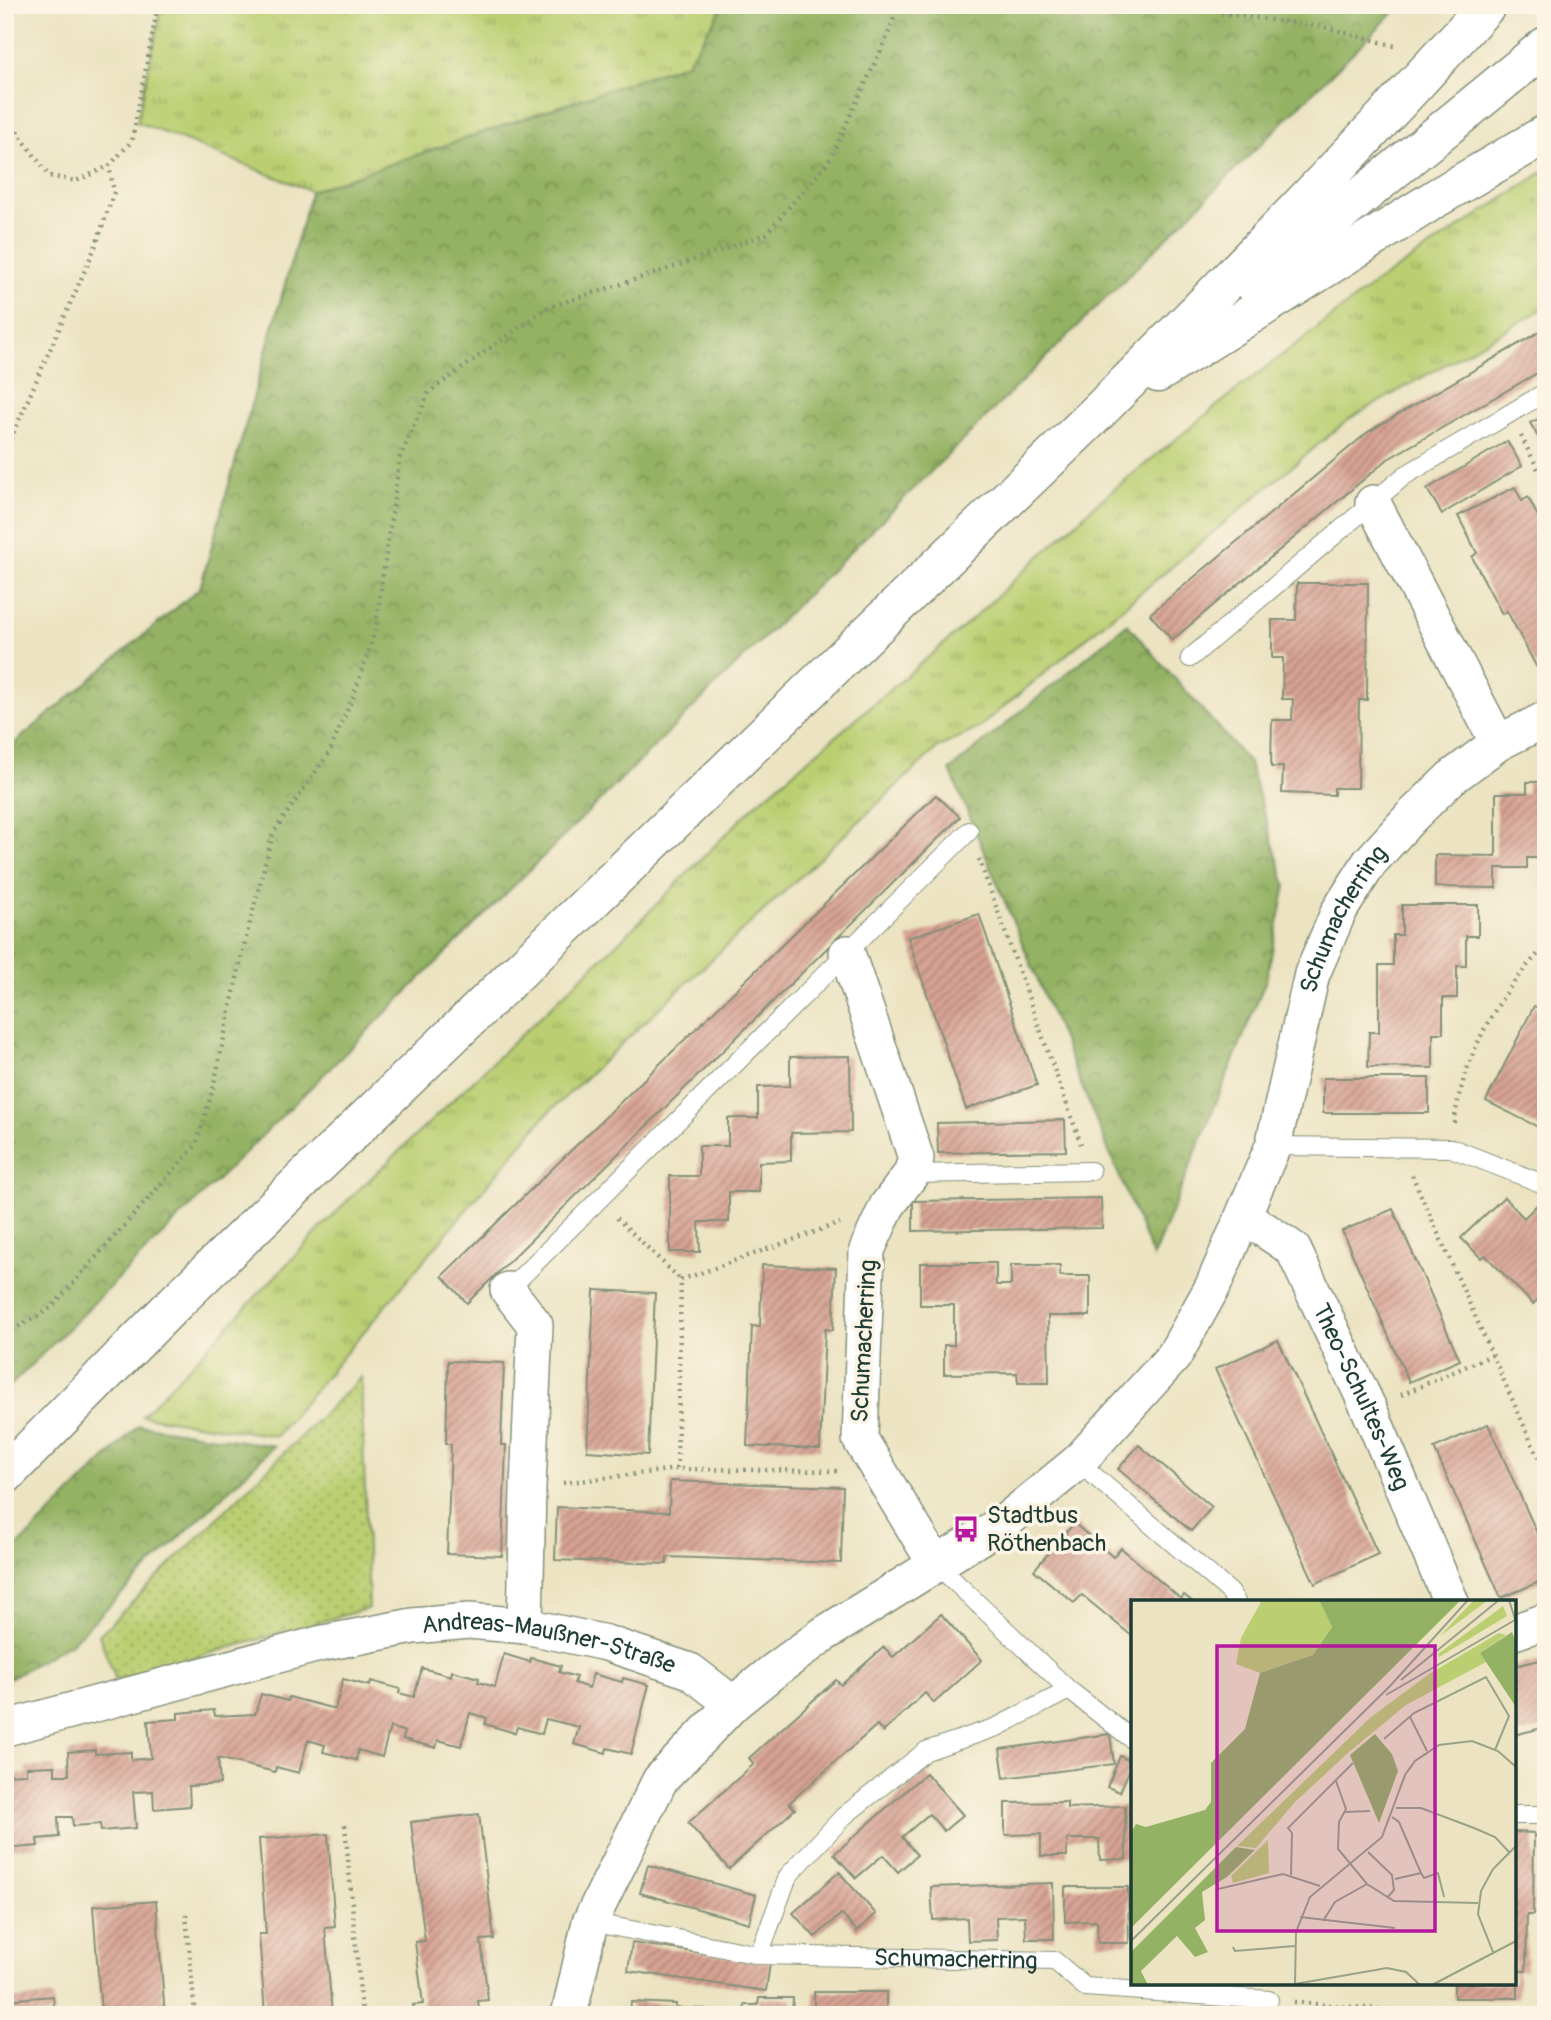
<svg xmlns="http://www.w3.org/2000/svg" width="1551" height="2020" font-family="Pangolin,sans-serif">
	<defs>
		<pattern id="grass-tufts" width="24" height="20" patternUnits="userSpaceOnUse" patternTransform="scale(1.75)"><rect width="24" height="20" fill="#bbcf72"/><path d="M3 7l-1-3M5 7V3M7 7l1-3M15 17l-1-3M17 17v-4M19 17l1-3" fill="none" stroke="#97a95e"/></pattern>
		<pattern id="forest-crowns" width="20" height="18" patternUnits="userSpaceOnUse" patternTransform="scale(1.75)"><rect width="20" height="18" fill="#94b264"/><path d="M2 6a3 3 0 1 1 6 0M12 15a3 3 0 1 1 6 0" fill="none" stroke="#789253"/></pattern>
		<pattern id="park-dots" width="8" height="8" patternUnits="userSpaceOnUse" patternTransform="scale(1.75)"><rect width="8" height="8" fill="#bbcf72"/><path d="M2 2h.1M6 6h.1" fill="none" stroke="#97a95e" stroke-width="1.8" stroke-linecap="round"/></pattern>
		<pattern id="building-hatch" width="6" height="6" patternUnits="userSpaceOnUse" patternTransform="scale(1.75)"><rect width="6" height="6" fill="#d7a293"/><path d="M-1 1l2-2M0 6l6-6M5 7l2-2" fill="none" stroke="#ae8579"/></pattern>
	</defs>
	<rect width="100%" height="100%" fill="#fcf5e5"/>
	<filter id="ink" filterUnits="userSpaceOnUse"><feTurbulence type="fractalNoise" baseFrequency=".0143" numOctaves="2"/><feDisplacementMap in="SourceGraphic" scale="14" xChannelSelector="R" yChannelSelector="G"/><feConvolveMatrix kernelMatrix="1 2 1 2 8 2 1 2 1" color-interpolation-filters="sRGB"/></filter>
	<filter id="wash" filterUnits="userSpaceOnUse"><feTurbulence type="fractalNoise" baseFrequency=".00686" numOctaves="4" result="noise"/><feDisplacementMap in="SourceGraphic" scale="28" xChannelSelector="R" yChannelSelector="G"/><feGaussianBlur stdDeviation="1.57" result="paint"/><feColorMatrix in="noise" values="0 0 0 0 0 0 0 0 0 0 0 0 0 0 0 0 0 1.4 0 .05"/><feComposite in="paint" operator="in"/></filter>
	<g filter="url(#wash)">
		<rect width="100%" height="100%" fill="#ebe3c1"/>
		<g fill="url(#grass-tufts)" stroke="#6d8653" stroke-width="2">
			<path d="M162 5H724L687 63 311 191 137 122Z"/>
			<path d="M1546 170V307L1349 419 977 729 937 748 546 1115 276 1436 142 1416 349 1199 630 931 755 805 966 625 1097 503 1238 389 1374 284Z"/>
		</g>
		<g fill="url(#forest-crowns)" stroke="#5a784c" stroke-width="2">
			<path d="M724 5H1401L5 1391V759L17 741 200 588 311 191 687 63Z"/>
			<path d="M1127 624 1249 763 1286 886 1266 980 1153 1257 950 770Z"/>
			<path d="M139 1425 274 1446 71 1643 5 1681V1559Z"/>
		</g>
		<path fill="url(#park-dots)" stroke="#6d8653" stroke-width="2" d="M361 1377 369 1608 116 1680 99 1635Z"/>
		<g id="blocks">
			<g fill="url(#building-hatch)">
				<path d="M1546 328V368L1388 459 1172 640 1150 614 1368 432Z"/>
				<path d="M1546 415V451L1530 423Z"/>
				<path d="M1507 441 1522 466 1442 514 1427 489Z"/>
				<path d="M1515 487 1522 501 1528 497 1546 532V660L1536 666 1507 611 1502 614 1472 557 1477 553 1458 516Z"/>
				<path d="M1297 583H1368L1367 700H1359L1358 788H1334V795L1282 793 1283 767H1271L1272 720H1292L1293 699H1282L1283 658H1272V620H1296Z"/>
				<path d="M1527 782H1546V858H1527V868H1496V888L1435 887V855L1496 856V793H1527Z"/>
				<path d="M936 795 960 817 467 1303 442 1276Z"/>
				<path d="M1402 905H1478V936H1466V966H1457V998H1443V1033H1433V1068L1368 1067 1369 1032H1379V965H1393V935H1402Z"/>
				<path d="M979 914 1037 1085 966 1109 908 938Z"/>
				<path d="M1546 1005V1131L1486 1101 1534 1006 1543 1010Z"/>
				<path d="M850 1056 851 1132 791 1133V1161L759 1162V1192H729V1222H699L700 1252H670V1176H699V1146H728V1118H758V1087L790 1086V1057Z"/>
				<rect x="1323" y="1078" width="106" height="35"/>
				<path d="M1065 1120 1066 1151 938 1153 937 1123Z"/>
				<path d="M1504 1197 1524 1218 1539 1203 1546 1210V1292L1533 1304 1485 1255 1481 1258 1461 1238Z"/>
				<path d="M1101 1198 1102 1228 913 1231V1201Z"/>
				<path d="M1393 1209 1460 1360 1409 1382 1342 1231Z"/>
				<path d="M920 1263H996V1285H1011V1265H1060V1276H1090V1316H1048L1049 1383H1018L1017 1373 944 1374V1345H954V1305H920Z"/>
				<path d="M762 1265 836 1268 833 1330 825 1329 820 1449 747 1446 752 1326 760 1327Z"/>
				<path d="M594 1290 655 1293 648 1455 587 1451Z"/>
				<path d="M1278 1340 1378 1554 1315 1584 1215 1369Z"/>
				<path d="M448 1361 504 1363 501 1445H506L502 1556 447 1554 451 1444H446Z"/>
				<path d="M1488 1424 1546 1553V1579L1501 1598 1434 1448Z"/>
				<path d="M1139 1445 1212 1507 1191 1531 1118 1469Z"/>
				<path d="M670 1481 843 1487 841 1563 667 1557V1564L555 1560 557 1507 669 1512Z"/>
				<path d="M1074 1523 1113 1557 1121 1548 1181 1599 1184 1595 1193 1602H1133V1637L1082 1595 1074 1603 1034 1570Z"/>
				<path d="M941 1614 982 1660 934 1703 925 1693 883 1732 877 1725 789 1803 795 1809 729 1869 688 1823 754 1764 749 1758 836 1680 841 1685 884 1647 893 1657Z"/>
				<path d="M504 1654 530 1662 531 1658 561 1666 559 1672 576 1677 574 1683 589 1688 593 1674 622 1682 623 1678 649 1685 631 1754 607 1748 606 1753 574 1744 579 1727 546 1719 542 1734 517 1727 515 1733 485 1724 487 1718 470 1713 461 1746 438 1740 436 1748 403 1739 405 1732 390 1727 382 1757 358 1750 356 1760 323 1752 325 1745 308 1740 299 1773 276 1767 275 1772 218 1758 220 1784 189 1786 190 1806 154 1809 153 1791 133 1792 136 1828 101 1831 100 1824 73 1826 72 1817H58L59 1837 37 1839 38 1846 5 1849V1775L26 1774V1767L55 1766V1775H69L68 1752 95 1750V1754L131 1752V1760L151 1758 148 1721 178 1719V1713L214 1710 215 1716 255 1714 261 1694 288 1701 289 1697 335 1709 343 1679 370 1686 371 1681 400 1689 399 1693 414 1697 422 1668 451 1676 452 1671 479 1678 478 1682 495 1687Z"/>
				<path d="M1540 1660 1546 1683V1727L1514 1735V1666Z"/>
				<path d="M1110 1734 1114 1764 1004 1778 1000 1749Z"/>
				<path d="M1120 1756 1133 1762 1120 1792 1107 1787Z"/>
				<path d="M926 1773 963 1815 944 1831 929 1814 902 1837 917 1855 898 1872 883 1855 856 1878 834 1854Z"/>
				<path d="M1067 1802V1808L1125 1806 1126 1859 1100 1860 1099 1839H1067V1856H1041V1834L1005 1835V1803Z"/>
				<path d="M479 1814 494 1939 481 1940 488 2000 478 2001 480 2015H414L413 2005 423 2004 415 1942 425 1941 411 1822Z"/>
				<path d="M1514 1832 1534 1833 1533 1915H1527L1526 1971H1518V1998H1454V1983H1514Z"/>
				<path d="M328 1834 335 1927 325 1928 332 2015H265L259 1934H266L259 1839Z"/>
				<path d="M648 1865 756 1895 749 1923 640 1893Z"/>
				<path d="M839 1872 876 1914 857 1931 841 1914 815 1937 793 1913Z"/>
				<path d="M1053 1883 1054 1939H1026L1025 1916 996 1917 997 1940 968 1941 967 1918 933 1920 931 1887Z"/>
				<path d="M1065 1887H1128L1129 1943H1098L1097 1921 1065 1922Z"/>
				<path d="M156 1901 165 2015H101L93 1906Z"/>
				<path d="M632 1943 770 1963 766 1991 628 1971Z"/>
				<rect x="814" y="1992" width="72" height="23"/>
				<path d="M53 1996 55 2015H5V2000Z"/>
				<path d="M759 1998H793L792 2015H744L745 2005H758Z"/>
				<path d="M631 2002 676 2004V2008L706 2009 705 2015H630Z"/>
				<path d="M1141 2011V2015H1074V2012Z"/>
			</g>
		</g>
	</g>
	<g filter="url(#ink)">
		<use href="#blocks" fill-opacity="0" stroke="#85907a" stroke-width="2"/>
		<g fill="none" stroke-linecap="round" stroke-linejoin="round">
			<g stroke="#85907a" stroke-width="20">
				<g id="service">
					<path d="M1190 658 1404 476 1546 392"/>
					<path d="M1273 1146 1451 1148 1546 1185"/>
					<path d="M911 1174 1091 1171"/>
					<path d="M508 1290 969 831"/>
					<path d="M1078 1462 1230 1592 1236 1602"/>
					<path d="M935 1563 1069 1690 1133 1740"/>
					<path d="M1514 1815H1546"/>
					<path id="s1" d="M590 1922 759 1955 1055 1961 1085 1987 1269 2000"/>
					<path d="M759 1955 788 1876 844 1816 926 1751 997 1727 1069 1690"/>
				</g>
			</g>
			<g stroke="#85907a" stroke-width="38">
				<g id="minor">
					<path d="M1373 503 1498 743"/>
					<path d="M847 953 916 1158 911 1174 887 1206 867 1250 860 1439 935 1563"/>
					<path id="s2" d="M1244 1216 1293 1249 1369 1409 1451 1602"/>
					<path d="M508 1290 535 1325 528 1487 525 1626"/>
					<path d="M1514 1632 1546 1621"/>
					<path id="s3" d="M6 1728 319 1644 413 1626 469 1621 525 1626 606 1643 690 1671 733 1704"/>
					<path id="s4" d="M569 2015 590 1922 660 1780 733 1704 771 1673 824 1634 1006 1521 1078 1462 1174 1356 1213 1286 1273 1146 1312 974 1339 911 1370 862 1410 818 1451 778 1498 743 1546 719"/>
				</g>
			</g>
			<g stroke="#85907a" stroke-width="41">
				<g id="secondary">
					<path d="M1254 284 1546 46"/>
					<path d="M1158 373 1438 197 1546 134"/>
					<path d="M5 1475 175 1303 1100 410C1232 277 1363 144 1487 5"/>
				</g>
			</g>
			<g stroke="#85907a" stroke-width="4.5" stroke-dasharray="2 5" stroke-linecap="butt">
				<path d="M1210 5 1219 13 1324 27 1399 47"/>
				<path d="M5 114 49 176 76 181 109 166 132 141 158 5"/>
				<path d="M1521 436 1546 485"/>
				<path d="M5 452 96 245 114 192 109 166"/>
				<path d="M979 859 1081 1144"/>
				<path d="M1454 1123C1463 1058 1498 992 1546 946"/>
				<path d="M1412 1175 1546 1475"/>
				<path d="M617 1218 681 1280"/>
				<path d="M5 1331 14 1329 51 1308 196 1145 213 1089 244 946 273 833 329 753 354 695 375 631 400 457 429 392 546 308 659 272 766 234 829 161 887 37 899 5"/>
				<path d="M1401 1395 1492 1355"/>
				<path d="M677 1469 681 1280 840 1223"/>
				<path d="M563 1483 677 1469 837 1471"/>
				<path d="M345 1825 362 2015"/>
				<path d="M186 1914 195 2015"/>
				<path d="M1294 2002 1447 2015"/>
			</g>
			<use href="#service" stroke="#fff" stroke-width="18"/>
			<use href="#minor" stroke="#fff" stroke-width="35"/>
			<use href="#secondary" stroke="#fff" stroke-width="38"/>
		</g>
	</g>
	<defs>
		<g id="bus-bare" transform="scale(2.1)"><path d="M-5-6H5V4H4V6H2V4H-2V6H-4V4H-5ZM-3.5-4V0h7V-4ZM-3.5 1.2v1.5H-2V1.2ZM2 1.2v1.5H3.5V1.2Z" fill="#b5179e" stroke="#fcf5e5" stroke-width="2.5" paint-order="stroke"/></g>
	</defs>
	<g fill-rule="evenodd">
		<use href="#bus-bare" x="966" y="1529"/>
	</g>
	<g text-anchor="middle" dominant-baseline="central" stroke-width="7" stroke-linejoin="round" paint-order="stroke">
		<g font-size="24" fill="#1f3d34" stroke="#fcf5e5">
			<text stroke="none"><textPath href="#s4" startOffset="1396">Schumacherring</textPath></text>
			<text transform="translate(864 1341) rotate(-87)">Schumacherring</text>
			<text stroke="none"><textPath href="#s2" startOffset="222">Theo-Schultes-Weg</textPath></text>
			<text stroke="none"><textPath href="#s3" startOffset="558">Andreas-Maußner-Straße</textPath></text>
			<text stroke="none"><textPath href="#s1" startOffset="369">Schumacherring</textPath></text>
		</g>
		<g font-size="24" fill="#1f3d34" stroke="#fcf5e5" text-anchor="start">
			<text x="987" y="1515">Stadtbus<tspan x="987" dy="28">Röthenbach</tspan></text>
		</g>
	</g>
	<g transform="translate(1131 1600)">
		<rect width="385" height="385" fill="#ebe3c1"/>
		<path d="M131 0H188L201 27 182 55 129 73 105 64 110 38ZM343 0H357L309 36 321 23ZM372 6 376 16 308 57 307 54ZM368 33 375 35 349 53 355 62 275 105 218 152 163 203 125 248 106 246 240 117 298 74Z" fill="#bbcf72"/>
		<path d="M188 0H330L0 328V232L5 224 15 227 74 210 80 202V163L114 129 129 73 182 55 201 27ZM381 32 385 43V107L349 53ZM244 134 261 154 267 171 248 223 219 155ZM105 247 124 250 96 277 71 292 74 320 64 328 77 352 64 357 46 336 10 371 17 385H0V352Z" fill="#94b264"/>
		<path d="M137 240 138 273 102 283 100 276Z" fill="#bbcf72"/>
		<path fill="none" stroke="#99a189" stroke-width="2" d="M378 0 385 22M270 80 368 0M255 95 384 20M279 117 296 151M253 139 283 113 355 77 378 116 364 150M205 181 215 209 208 222 207 249 236 284 263 301 347 303M265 208H290L343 228 364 237 379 253M214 212 239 211M261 217 268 222 290 273 264 279M237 252 261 275 263 290 256 298M290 273 293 278 307 273 313 297M160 275 161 233 157 228 222 163M87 289 152 274 189 286M169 317 264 328M192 321 204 302 236 284M0 341 260 85 337 0M102 347 104 351 164 346M362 352 347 314 350 291 362 269 385 246M164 384 256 368 275 372 289 385M164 385 165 332 179 297 251 237 274 175 284 161 308 145 341 141 367 151 385 167M301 385 385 341"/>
		<path fill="#b5179e" fill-opacity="0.15" stroke="#b5179e" stroke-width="3.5" d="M86 46H304V331H86Z"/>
		<rect width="385" height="385" fill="none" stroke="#1f3d34" stroke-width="3.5"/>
	</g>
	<rect width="1551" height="2020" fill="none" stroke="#fcf5e5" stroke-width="28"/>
</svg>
